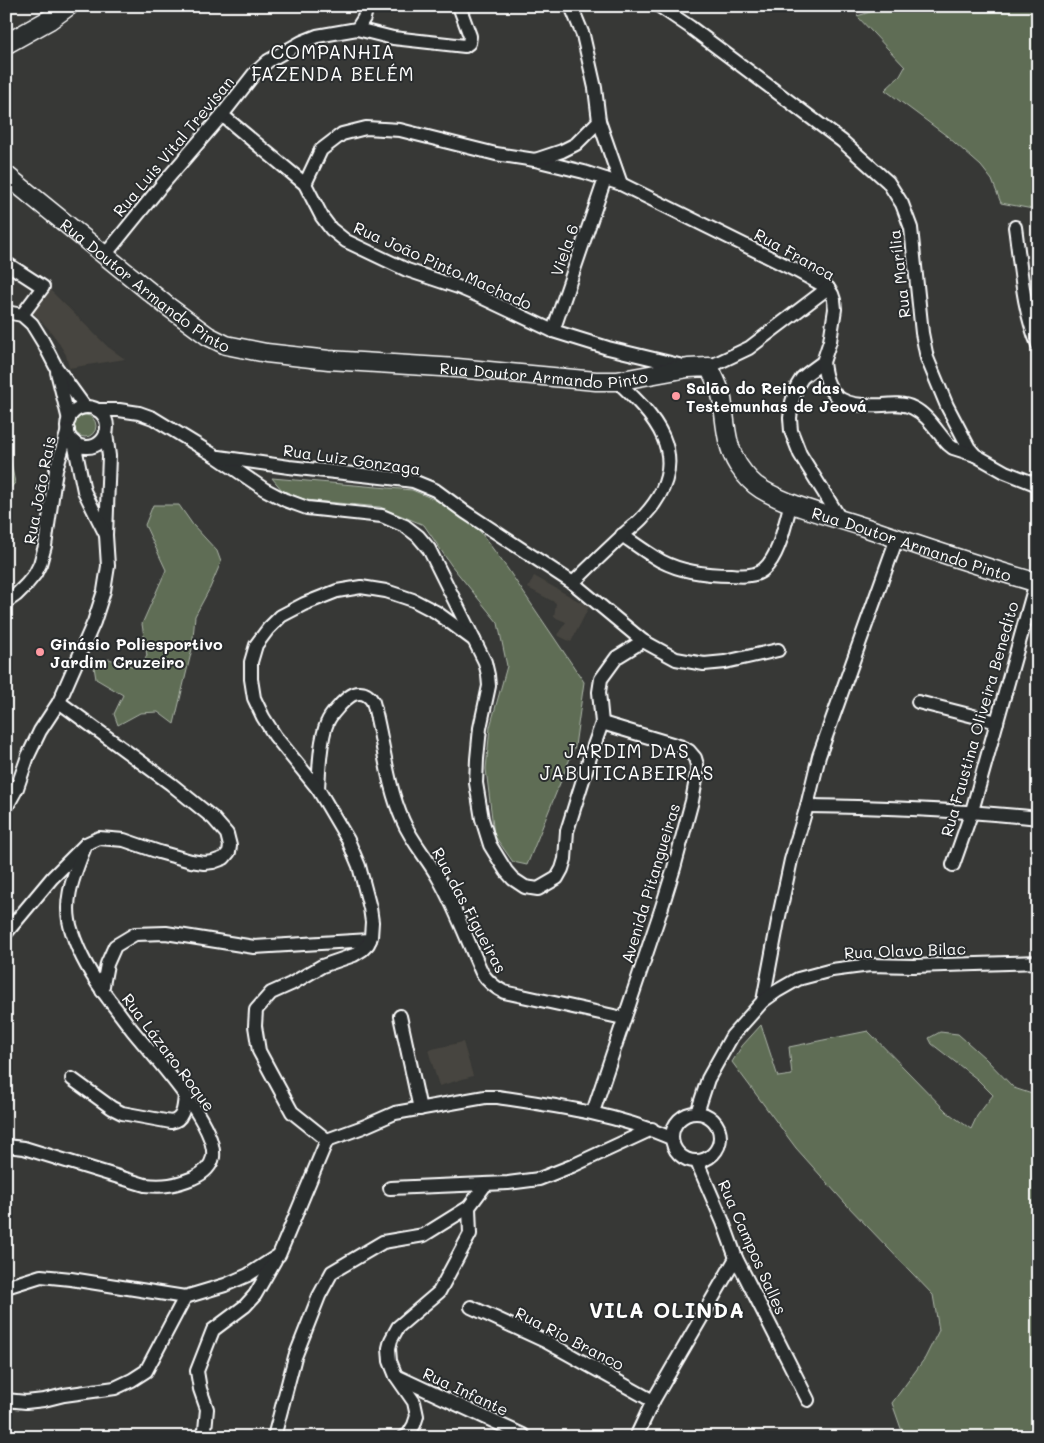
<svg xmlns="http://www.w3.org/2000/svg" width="1044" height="1443" font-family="Mali,sans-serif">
	<rect width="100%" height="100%" fill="#373836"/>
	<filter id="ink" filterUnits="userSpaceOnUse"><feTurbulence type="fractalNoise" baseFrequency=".02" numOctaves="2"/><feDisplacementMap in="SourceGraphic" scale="10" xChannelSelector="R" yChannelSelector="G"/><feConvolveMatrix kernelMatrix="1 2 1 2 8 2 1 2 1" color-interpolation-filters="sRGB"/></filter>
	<g filter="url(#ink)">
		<g fill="#47453f">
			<path d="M48 288 108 347 125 359 69 368 66 355 57 340 48 328 33 313Z"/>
			<path d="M534 576 589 607 571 642 557 635 566 622 554 617 556 603 528 588Z"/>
			<path d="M463 1042 473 1076 439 1086 428 1050Z"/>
		</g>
		<g fill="#5e6d55" stroke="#aeb6aa">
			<path d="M890 6H1038V210L1001 203 992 180 981 166 947 136 885 90 900 76 905 67 857 16Z"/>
			<circle cx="85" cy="426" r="11"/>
			<path d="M6 437 15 483 6 493Z"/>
			<path d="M272 478 412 490 438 501 476 526 507 568 584 682 575 746 527 865 513 862 494 835 486 769 490 727 507 666 498 623 451 565 424 525 380 507 306 500 282 490Z"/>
			<path d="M153 505H179L193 525 217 551 221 562 210 588 195 616 192 649 174 724 158 712 140 713 118 725 114 714 123 695 96 679 94 667 109 659 138 668 147 656 142 624 166 570 145 525Z"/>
			<path d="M761 1025 778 1077 792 1075 789 1047 868 1031 947 1112 971 1129 977 1116 993 1095 977 1079 932 1044 929 1038 940 1032 958 1034 985 1058 1014 1088 1038 1096V1437H904L892 1403 925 1358 939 1330 933 1295 845 1203 796 1148 732 1062 742 1046Z"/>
		</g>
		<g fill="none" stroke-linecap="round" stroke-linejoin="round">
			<g stroke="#fff" stroke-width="16">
				<g id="street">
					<path d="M659 6 690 27 842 141 888 182 902 204 911 228 922 333 927 358 947 406 969 448 975 455 1005 472 1038 485"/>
					<path d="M357 29 393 38 465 46 469 43 470 36 459 6"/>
					<path d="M222 115 305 184 322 217 331 229 346 241 407 270 458 287 481 297 553 331 608 348 683 366"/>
					<path d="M599 121 621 184"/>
					<path d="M535 160 584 172 621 184 797 271 828 288 832 294 834 300 835 309 830 341 823 362 808 373 802 378 797 386 792 402 790 418 791 431 800 454 841 520"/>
					<path d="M305 184 321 150 342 134 366 128 400 130 496 154 535 160 562 151 576 144 599 121 595 88 583 35 571 6"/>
					<path d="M1015 227C1021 268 1022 306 1038 345"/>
					<path d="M105 255 161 186 222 115 254 74 268 61 302 42 317 36 357 29 364 18 367 6"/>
					<path d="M6 263 43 287 22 315"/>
					<path d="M6 312 22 315 32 324 43 342 56 367 85 407"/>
					<path d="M553 331 605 179"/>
					<path d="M823 362C827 402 847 407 883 405 893 404 904 403 913 408 928 415 937 432 948 444L953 448 975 455"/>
					<path d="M709 367 749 348 828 288"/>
					<path d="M57 372 69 420"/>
					<circle cx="87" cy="427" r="20"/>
					<path d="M97 410H119L139 413 153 418 217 457 264 489 285 500 307 508 382 516 405 526 418 536 429 549 485 662 488 675 489 686 480 728 477 759 476 783 482 819 490 845 506 871 513 879 525 887 538 889 557 878 562 869 565 859 567 831 591 754 602 723 599 692 601 679 617 657 643 641"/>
					<path d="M106 433 109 456 106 535"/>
					<path d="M219 457 289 467 390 478 413 481 435 490 465 512 573 583 643 641 676 659 704 664 725 662 778 650"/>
					<path d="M622 535C635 544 647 553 661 561 682 572 707 575 731 575 741 576 756 577 764 569 780 555 785 522 791 503"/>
					<path d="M573 583C589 567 606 551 623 535 629 529 637 524 643 517 664 495 676 467 663 437 654 416 634 397 617 381"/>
					<path d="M6 602 16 595 26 585 35 574 40 564 45 546 56 470 68 430"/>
					<path d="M918 702 997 722"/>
					<path d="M318 789C319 771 320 739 327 723 330 715 336 710 341 704 345 700 349 696 354 694 363 691 369 695 373 702 384 742 386 783 403 821 412 842 428 859 439 879 456 909 468 942 482 973 488 982 494 987 504 992L623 1018"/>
					<path d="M807 806C884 807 961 810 1038 818"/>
					<path d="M6 808 17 788 28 756 40 731 59 702 94 622 104 591 108 566 106 535 84 491 74 442"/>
					<path d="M953 865 972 811 1036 582"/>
					<path d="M6 933 52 878 86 844 99 838 124 840 159 852 191 861 204 863 213 862 224 858 229 852 230 846 227 834 213 818 171 784 59 702"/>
					<path d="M102 991 107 964 115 946 135 934 166 933 254 947 370 940"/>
					<path d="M763 1001 778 921 791 860 807 806 819 756 897 538"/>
					<path d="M400 1016 420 1109"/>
					<path d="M72 1079 112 1108 122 1113 171 1122C184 1120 184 1106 185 1095"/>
					<path d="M593 1112 661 910 674 868 692 801 697 774V765L695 758 689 751 682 747 602 723"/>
					<circle cx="696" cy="1137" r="24"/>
					<path d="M697 1113 708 1079 732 1036 763 1001 777 991 798 979 832 970 870 965 913 966 1038 962"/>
					<path d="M327 1140 363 1127 395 1113 485 1097H498C557 1106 616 1114 671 1138"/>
					<path d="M6 1146 24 1148 145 1185C165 1187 175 1185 193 1178 202 1174 211 1167 213 1157 217 1124 154 1057 133 1031 125 1021 118 1011 110 1001 94 980 80 957 72 932 61 901 75 873 86 844"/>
					<path d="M697 1162 723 1222 736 1258 808 1400"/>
					<path d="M390 1188 508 1183 539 1179 572 1166 652 1129"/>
					<path d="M6 1287 41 1276 71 1279 185 1297 225 1285 248 1275 279 1255 327 1140 292 1112 259 1051 255 1026 256 1010 271 993 291 984 322 966 354 955 362 950 368 944 371 937 372 922 370 908 359 866 348 840 318 789 275 736 263 717 254 698 251 679V662L256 645 268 629 281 616 304 604 337 591 361 587 386 591 413 600 436 612 474 640"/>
					<path d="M471 1307 545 1341 653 1401"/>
					<path d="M396 1376 523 1435"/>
					<path d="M6 1400 26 1402 44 1400 64 1395 115 1388 132 1380 146 1371 185 1297"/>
					<path d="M202 1437 205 1430 207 1409 200 1389 197 1371 213 1330 245 1306 255 1295 275 1260"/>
					<path d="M274 1437 295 1357 319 1296 332 1272 383 1242 424 1235 469 1207"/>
					<path d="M404 1437 408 1435 414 1425 417 1416 414 1402 396 1376 390 1361 389 1348 391 1340 398 1327 439 1292 470 1234 469 1207 486 1184"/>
					<path d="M636 1437 653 1401 736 1258"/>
				</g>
			</g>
			<g stroke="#fff" stroke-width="21">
				<g id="secondary">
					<path id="s1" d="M6 175 166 305 208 336 226 345 266 353 329 360 457 368 596 381H617L688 368 709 367C714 377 720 388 722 399 726 422 725 444 738 465 744 474 751 483 761 489 791 507 831 516 864 527 922 547 979 566 1038 583"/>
				</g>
			</g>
			<g stroke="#fff" stroke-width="22">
				<path id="primary" d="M6 44 49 20 68 6"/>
			</g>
			<use href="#street" stroke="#2a2d2e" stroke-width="12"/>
			<use href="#secondary" stroke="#2a2d2e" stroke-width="18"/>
			<use href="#primary" stroke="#2a2d2e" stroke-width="19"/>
		</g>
	</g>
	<g fill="#ff9aa2" stroke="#2a2d2e" stroke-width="2">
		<circle cx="676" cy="396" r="5"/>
		<circle cx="40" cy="652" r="5"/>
	</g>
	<g text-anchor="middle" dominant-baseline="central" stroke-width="4" stroke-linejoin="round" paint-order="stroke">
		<g font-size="16" fill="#fff" stroke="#2a2d2e">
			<text transform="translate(173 146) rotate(-50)">Rua Luis Vital Trevisan</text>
			<text transform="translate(564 250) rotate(-71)">Viela 6</text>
			<text transform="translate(795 254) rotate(29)">Rua Franca</text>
			<text transform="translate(443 265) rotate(24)">Rua João Pinto Machado</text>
			<text transform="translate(899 274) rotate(-97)">Rua Marília</text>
			<text stroke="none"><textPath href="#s1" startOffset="178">Rua Doutor Armando Pinto</textPath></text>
			<text stroke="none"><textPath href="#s1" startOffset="598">Rua Doutor Armando Pinto</textPath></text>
			<text transform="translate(352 459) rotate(8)">Rua Luiz Gonzaga</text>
			<text transform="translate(39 490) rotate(-79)">Rua João Rais</text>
			<text stroke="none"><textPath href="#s1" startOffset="1062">Rua Doutor Armando Pinto</textPath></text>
			<text transform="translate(979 719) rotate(-74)">Rua Faustina Oliveira Benedito</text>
			<text transform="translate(650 883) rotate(-73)">Avenida Pitangueiras</text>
			<text transform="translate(470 910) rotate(62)">Rua das Figueiras</text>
			<text transform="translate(905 950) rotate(-2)">Rua Olavo Bilac</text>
			<text transform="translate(169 1052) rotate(53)">Rua Lázaro Roque</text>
			<text transform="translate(753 1247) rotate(66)">Rua Campos Salles</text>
			<text transform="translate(570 1338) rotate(27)">Rua Rio Branco</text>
			<text transform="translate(466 1391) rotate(25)">Rua Infante</text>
		</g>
		<g font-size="16" font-weight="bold" fill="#fff" stroke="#2a2d2e" text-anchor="start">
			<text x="686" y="387">Salão do Reino das<tspan x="686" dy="18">Testemunhas de Jeová</tspan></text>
			<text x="50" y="643">Ginásio Poliesportivo<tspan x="50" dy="18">Jardim Cruzeiro</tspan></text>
		</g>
		<g font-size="19" letter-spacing="1" fill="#fff" stroke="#2a2d2e">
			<text x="333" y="51">COMPANHIA<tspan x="333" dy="22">FAZENDA BELÉM</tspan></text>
			<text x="627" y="750">JARDIM DAS<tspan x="627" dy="22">JABUTICABEIRAS</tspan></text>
		</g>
		<g font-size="21" font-weight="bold" letter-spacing="1" fill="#fff" stroke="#2a2d2e">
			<text x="667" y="1309">VILA OLINDA</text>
		</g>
	</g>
	<rect width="1044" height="1443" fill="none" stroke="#2a2d2e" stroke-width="25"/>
	<rect x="12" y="12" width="1019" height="1418" fill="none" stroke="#fff" stroke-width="2" filter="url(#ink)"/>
</svg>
